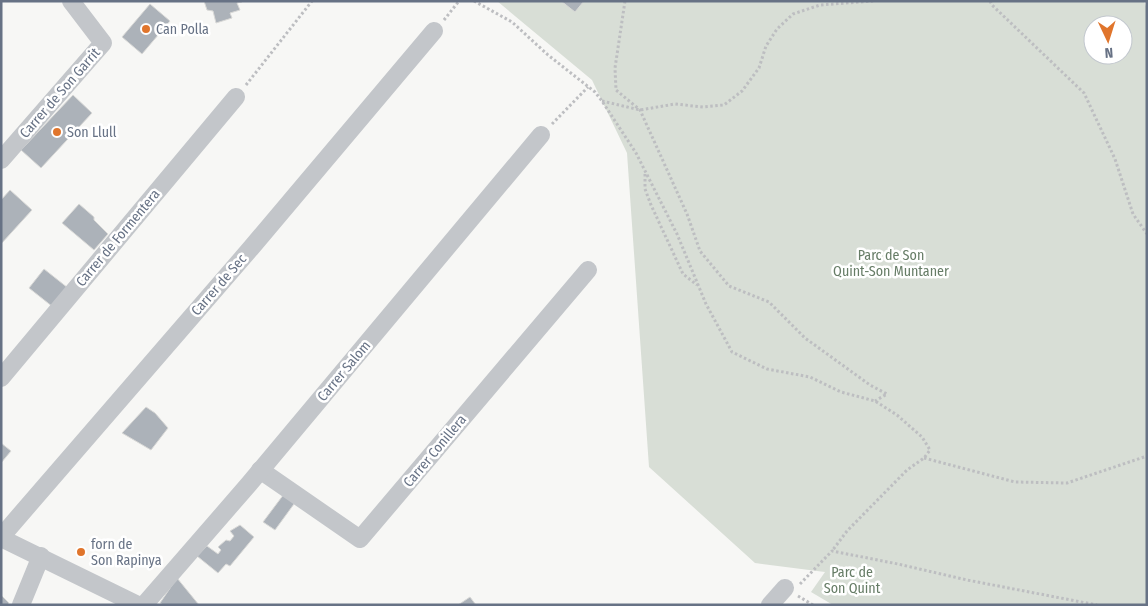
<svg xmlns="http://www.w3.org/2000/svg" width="1148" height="606" font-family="'Fira Sans Condensed',sans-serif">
	<rect width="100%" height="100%" fill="#f7f7f5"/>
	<path fill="#d8ded6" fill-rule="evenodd" d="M497 1H1144L1147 9V605H833L811 592 825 572 755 563 649 467 627 153 592 80ZM1093 25H1123V55H1093Z"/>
	<g fill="#acb2b9" stroke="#d9d9d7">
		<path d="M204 1H242V2L237 3 240 10 230 13 232 18 216 23 213 11 207 10Z"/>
		<path d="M561 1H584L575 12Z"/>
		<path d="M150 4 170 21 142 54 122 37Z"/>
		<path d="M73 95 92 113 41 168 21 150Z"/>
		<path d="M10 190 32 210 1 244V200Z"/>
		<path d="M79 204 94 217V220L108 234 94 250 62 223Z"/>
		<path d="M44 269 68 288 53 307 29 288Z"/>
		<path d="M146 407 155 413 168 428 151 450 122 433Z"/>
		<path d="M1 443 11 451 1 463Z"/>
		<path d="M284 494 294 504 275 530 263 522Z"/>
		<path d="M240 525 254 537 230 566 226 564 218 573 197 556 207 546 218 554 221 550 218 547 226 540 230 541 234 536 230 531Z"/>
		<path d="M177 578 199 605H163L160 603Z"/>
		<path d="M1 595 9 603 7 605H1Z"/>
		<path d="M470 597 476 605H458Z"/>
	</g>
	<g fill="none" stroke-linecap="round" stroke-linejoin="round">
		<g stroke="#bdbec1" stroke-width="3" stroke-dasharray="2.5 2.5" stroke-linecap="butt">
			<path d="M474 1 512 22 548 55 595 92 602 101 636 153 677 234 706 304 732 352 767 369 810 377 841 392 875 401 897 415 922 437 930 450 924 458 907 470 847 531 832 551"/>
			<path d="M625 1 615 68 616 90 640 110 687 214 700 251 729 286 769 302 805 338 870 385 887 394 875 401"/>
			<path d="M990 1 992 5 1084 93 1115 159 1133 214 1147 234"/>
			<path d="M444 20 459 1"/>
			<path d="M246 85 312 1"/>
			<path d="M602 101 640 110 675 104 703 107 724 105 742 91 759 68 766 46 777 29 793 14 820 5 873 1"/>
			<path d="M552 124 588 87"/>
			<path d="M645 174V189L651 205 683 274 697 285"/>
			<path d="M924 458 1015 482 1067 483 1147 456"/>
			<path d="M800 584 832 551 898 564 967 580 1097 605"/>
			<path d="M798 596 813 605"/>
		</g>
		<g stroke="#c3c6ca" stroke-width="18">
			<path d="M1 160 103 43 71 1"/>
			<path d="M1 378 236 97"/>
			<path d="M260 470 360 539 588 270"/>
			<path d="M1 537 251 248 434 31"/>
			<path d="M1 538 138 605"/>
			<path d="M21 605 41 556"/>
			<path d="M144 605 249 484 541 135"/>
			<path d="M770 605 785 588"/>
		</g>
	</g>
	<g fill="#e0752c" stroke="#fff" stroke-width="2">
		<circle cx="146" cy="29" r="5"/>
		<circle cx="57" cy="132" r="5"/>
		<circle cx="81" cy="552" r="5"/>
	</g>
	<g text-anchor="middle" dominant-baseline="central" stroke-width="5" stroke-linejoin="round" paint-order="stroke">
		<g font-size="14" fill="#677285" stroke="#fff" text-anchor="start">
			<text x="156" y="29">Can Polla</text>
			<text x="67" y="132">Son Llull</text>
			<text x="91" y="544">forn de<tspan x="91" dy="16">Son Rapinya</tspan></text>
		</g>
		<g font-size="14" fill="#677285" stroke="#fff">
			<text transform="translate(60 93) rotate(-49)">Carrer de Son Garrit</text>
			<text transform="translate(118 238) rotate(-50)">Carrer de Formentera</text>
			<text transform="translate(219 285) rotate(-49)">Carrer de Sec</text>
			<text transform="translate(344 371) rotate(-50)">Carrer Salom</text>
			<text transform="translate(435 451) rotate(-50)">Carrer Conillera</text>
		</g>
		<g font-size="14" fill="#667c66" stroke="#fff">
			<text x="891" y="255">Parc de Son<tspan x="891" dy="16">Quint-Son Muntaner</tspan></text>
			<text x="852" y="572">Parc de<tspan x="852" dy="16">Son Quint</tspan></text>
		</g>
	</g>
	<rect width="1148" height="606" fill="none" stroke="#677285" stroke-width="5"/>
	<g transform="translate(1108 40) rotate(176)"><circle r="24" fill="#ffffff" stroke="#c2c7ce"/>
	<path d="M0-4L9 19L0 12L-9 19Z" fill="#e0752c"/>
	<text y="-8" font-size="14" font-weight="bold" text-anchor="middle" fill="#677285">N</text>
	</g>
</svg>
